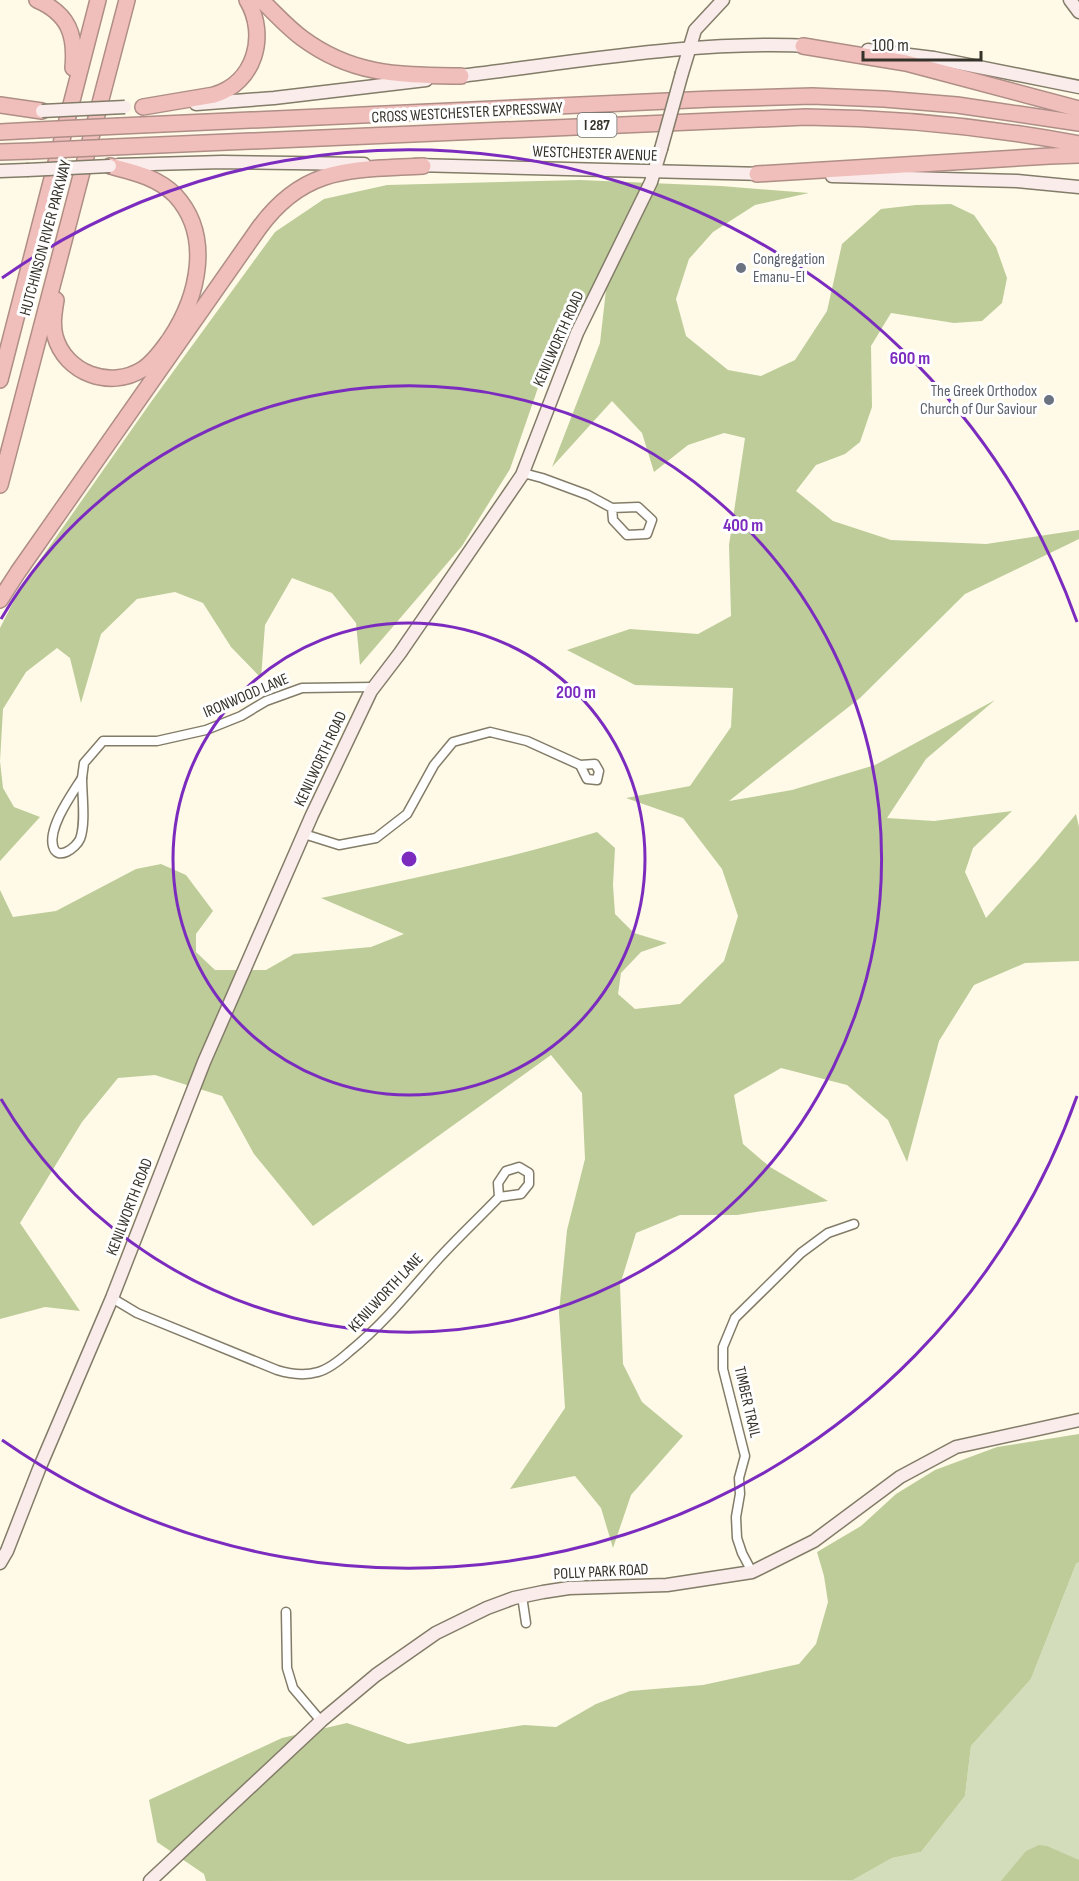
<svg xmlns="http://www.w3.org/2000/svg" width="1079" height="1881" font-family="'Sofia Sans Condensed',sans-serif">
	<rect width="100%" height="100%" fill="#fffae7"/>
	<path fill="#d3ddbc" d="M1079 1562V1881H780L853 1880 892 1858 921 1852 965 1796 971 1746 1031 1679 1076 1564Z"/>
	<g fill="#bdcc99">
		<path d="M580 180 721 186 809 193 755 205 713 232 689 259 676 299 686 336 728 370 761 376 795 360 827 311 842 244 881 209 916 205 951 204 974 215 996 247 1007 278 1002 303 982 321 954 323 891 313 871 346 872 407 860 442 845 454 816 465 796 491 833 521 891 540 986 544 1079 530V539L965 594 860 698 729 801 792 790 875 765 995 700 926 759 887 818 934 821 1012 811 973 848 965 872 986 918 1038 860 1076 814 1079 827V961L1025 963 974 985 939 1041 907 1162 888 1120 847 1085 781 1068 734 1095 743 1144 770 1167 828 1201 737 1215H680L636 1233 620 1285 623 1364 642 1402 683 1436 631 1495 613 1548 601 1508 575 1476 510 1489 565 1408 559 1312 567 1230 585 1159 582 1093 551 1055 313 1226 254 1154 222 1096 155 1075 118 1078 82 1122 20 1223 80 1311 45 1307 0 1319V890L13 917 56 911 136 869 161 864 186 875 213 911 196 934V952L215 970H266L294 954 371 947 404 934 321 898C413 878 506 860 597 832L615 848 613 885 615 914 634 933 667 943 641 952 621 973 618 994 635 1009 680 1004 724 961 738 916 722 869 683 818 626 798 690 786 731 727 733 688 635 685 567 650 630 629 698 634 731 616 729 545 745 438 724 433 688 445 654 472 642 433 612 401 552 467 600 343 608 272 552 347 510 469 462 546 360 665 356 623 332 593 292 578 265 625 261 678 231 647 203 603 175 592 137 599 101 634 81 703 70 658 57 648 26 672 3 709 0 761 3 788 14 807 40 817 0 861V628L21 587 151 402 275 232 324 199 387 185Z"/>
		<path d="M1079 1434V1562L1076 1564 1031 1679 971 1746 965 1796 921 1852 892 1858 853 1880 206 1881 204 1874 157 1842 149 1800 282 1738 347 1723 408 1744 524 1725 556 1727 596 1704 630 1691 703 1685 799 1664 816 1644 828 1602 824 1576 817 1552 861 1526 896 1494 935 1470 997 1447Z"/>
		<path d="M1039 1845 1047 1846 1079 1860V1881H1001L1026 1851Z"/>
	</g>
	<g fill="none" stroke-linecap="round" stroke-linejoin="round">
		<g stroke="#827c68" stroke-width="11">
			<g id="street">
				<path d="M522 475 527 474 542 478 588 495 612 508 638 507 652 520 647 534 627 535 613 520 612 508"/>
				<path d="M82 778 84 763 103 741H157L206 730 241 716 266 701 302 688 374 687"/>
				<path d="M82 778C82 795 86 824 80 839 76 848 57 862 53 846 48 827 72 794 82 778Z"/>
				<path d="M304 834 339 845 376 838 407 814 434 765 453 742 490 732 527 741 580 765 595 764 599 771 597 780 587 779 580 765"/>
				<path d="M112 1298 137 1313 277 1370C290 1374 304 1376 318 1372 329 1369 340 1360 349 1352 380 1327 405 1297 432 1266 453 1242 477 1220 499 1197L498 1183 506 1171 519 1167 529 1173V1184L521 1194 499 1197"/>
				<path d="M752 1572 742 1553 737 1538 736 1517 740 1494 739 1478 745 1456 723 1369V1347L735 1318 801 1253 828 1233 854 1224"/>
				<path d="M522 1596 526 1623"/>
				<path d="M286 1612 287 1668 293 1688 321 1721"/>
			</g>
		</g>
		<g stroke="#827c68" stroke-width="15">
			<g id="secondary">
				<path d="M1070 0 1079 12"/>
				<path d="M868 50 934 58 1079 87"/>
				<path d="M682 73 695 30 723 0"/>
				<path d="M452 77C571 63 692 40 811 46"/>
				<path d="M196 104 274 98 426 80"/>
				<path d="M118 165 222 162 364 164"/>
				<path d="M415 165 766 174"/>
				<path d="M0 171 27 170"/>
				<path d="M832 176 1017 181 1079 187"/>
				<path d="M0 1563 7 1551 39 1469 112 1298 204 1062 312 815 371 691 400 653 522 475 577 333 651 182 661 149"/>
				<path d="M150 1881 321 1721 376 1675 436 1633 487 1608 514 1598 543 1592 569 1588 667 1585 752 1572 814 1541 900 1477 956 1447 1079 1420"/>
			</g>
		</g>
		<g stroke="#af8e88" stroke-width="18">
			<g id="highway">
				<path d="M37 0C69 14 76 35 73 68"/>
				<path d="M261 0C275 13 287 27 302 38 353 76 400 75 461 76"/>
				<path d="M803 46 906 63 1079 109"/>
				<path d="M0 105 42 111"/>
				<path d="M143 107 214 95C255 83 268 35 247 0"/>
				<path d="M120 126 712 99 812 96 884 99 957 105 1079 123"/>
				<path d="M0 132 37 130"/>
				<path d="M114 147 806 117C898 118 989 127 1079 144"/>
				<path d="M0 152 32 151"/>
				<path d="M757 174 1050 156 1079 155"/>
				<path d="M56 300C54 312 52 324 55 336 65 373 110 390 143 369 154 362 162 350 170 339 198 297 213 236 175 195 157 177 133 172 110 166"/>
				<path d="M0 380 98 0"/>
				<path d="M0 485 127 0"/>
				<path d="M0 600 18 572 259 228C305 165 352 170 423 166"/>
			</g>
		</g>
		<use href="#street" stroke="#fff" stroke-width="8"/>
		<use href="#secondary" stroke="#faeceb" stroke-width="12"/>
		<use href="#highway" stroke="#f0bfbb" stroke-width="15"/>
		<g stroke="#827c68" stroke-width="15" stroke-linecap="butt">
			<g id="secondary-bridge">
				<path d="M42 111 125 107"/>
				<path d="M661 149 682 73"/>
				<path d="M27 170 110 166"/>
			</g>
		</g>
		<g stroke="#af8e88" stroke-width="18" stroke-linecap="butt">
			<g id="highway-bridge">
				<path d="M37 130 120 126"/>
				<path d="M32 151 114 147"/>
			</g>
		</g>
		<use href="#secondary-bridge" stroke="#faeceb" stroke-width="12"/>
		<use href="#highway-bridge" stroke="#f0bfbb" stroke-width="15"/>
	</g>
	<g fill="none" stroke="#7b2cbf" stroke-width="3">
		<circle cx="409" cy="859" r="236"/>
		<path d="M1 619A473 473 0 1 1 1 1099"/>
		<path d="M1077 1096A709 709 0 0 1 2 1440M2 278A709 709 0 0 1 1077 622"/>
	</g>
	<g fill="#6b7280" stroke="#fff" stroke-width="2">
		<circle cx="741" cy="268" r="6"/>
		<circle cx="1049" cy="400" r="6"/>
	</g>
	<g text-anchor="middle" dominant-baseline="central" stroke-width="6" stroke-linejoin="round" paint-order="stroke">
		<rect fill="#fff" stroke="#72706a" stroke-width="1.5" x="577.5" y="113" width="39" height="24" rx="4.5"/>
		<g font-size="15" font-weight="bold" fill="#35332a">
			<text x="597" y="125">I 287</text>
		</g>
		<g font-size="16" fill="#35332a" stroke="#fff">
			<text transform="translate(467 113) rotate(-3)">CROSS WESTCHESTER EXPRESSWAY</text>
			<text transform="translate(595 154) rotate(2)">WESTCHESTER AVENUE</text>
			<text transform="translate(46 238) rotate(-75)">HUTCHINSON RIVER PARKWAY</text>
			<text transform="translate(559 339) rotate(-66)">KENILWORTH ROAD</text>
			<text transform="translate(246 696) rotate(-23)">IRONWOOD LANE</text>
			<text transform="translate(321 759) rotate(-65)">KENILWORTH ROAD</text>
			<text transform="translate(130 1207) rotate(-69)">KENILWORTH ROAD</text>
			<text transform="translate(386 1293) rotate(-47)">KENILWORTH LANE</text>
			<text transform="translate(747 1402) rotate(77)">TIMBER TRAIL</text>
			<text transform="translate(601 1572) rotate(-3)">POLLY PARK ROAD</text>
		</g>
		<g font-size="16" fill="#5b616d" stroke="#fff" text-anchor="start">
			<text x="753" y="259">Congregation<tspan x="753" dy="18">Emanu-El</tspan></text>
			<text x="1037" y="391" text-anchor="end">The Greek Orthodox<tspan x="1037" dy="18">Church of Our Saviour</tspan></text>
		</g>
	</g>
	<circle cx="409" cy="859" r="9" fill="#7b2cbf" stroke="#fff" stroke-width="3"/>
	<g font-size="18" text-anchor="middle" font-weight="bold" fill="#7b2cbf" stroke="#fff" stroke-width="6" stroke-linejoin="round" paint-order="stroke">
		<text x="910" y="364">600 m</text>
		<text x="743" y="531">400 m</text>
		<text x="576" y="698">200 m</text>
	</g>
	<path d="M863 51v9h118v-9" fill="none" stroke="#35332a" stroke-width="3"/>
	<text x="872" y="51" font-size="18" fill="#35332a" stroke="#ffffff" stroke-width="4.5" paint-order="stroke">100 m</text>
</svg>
